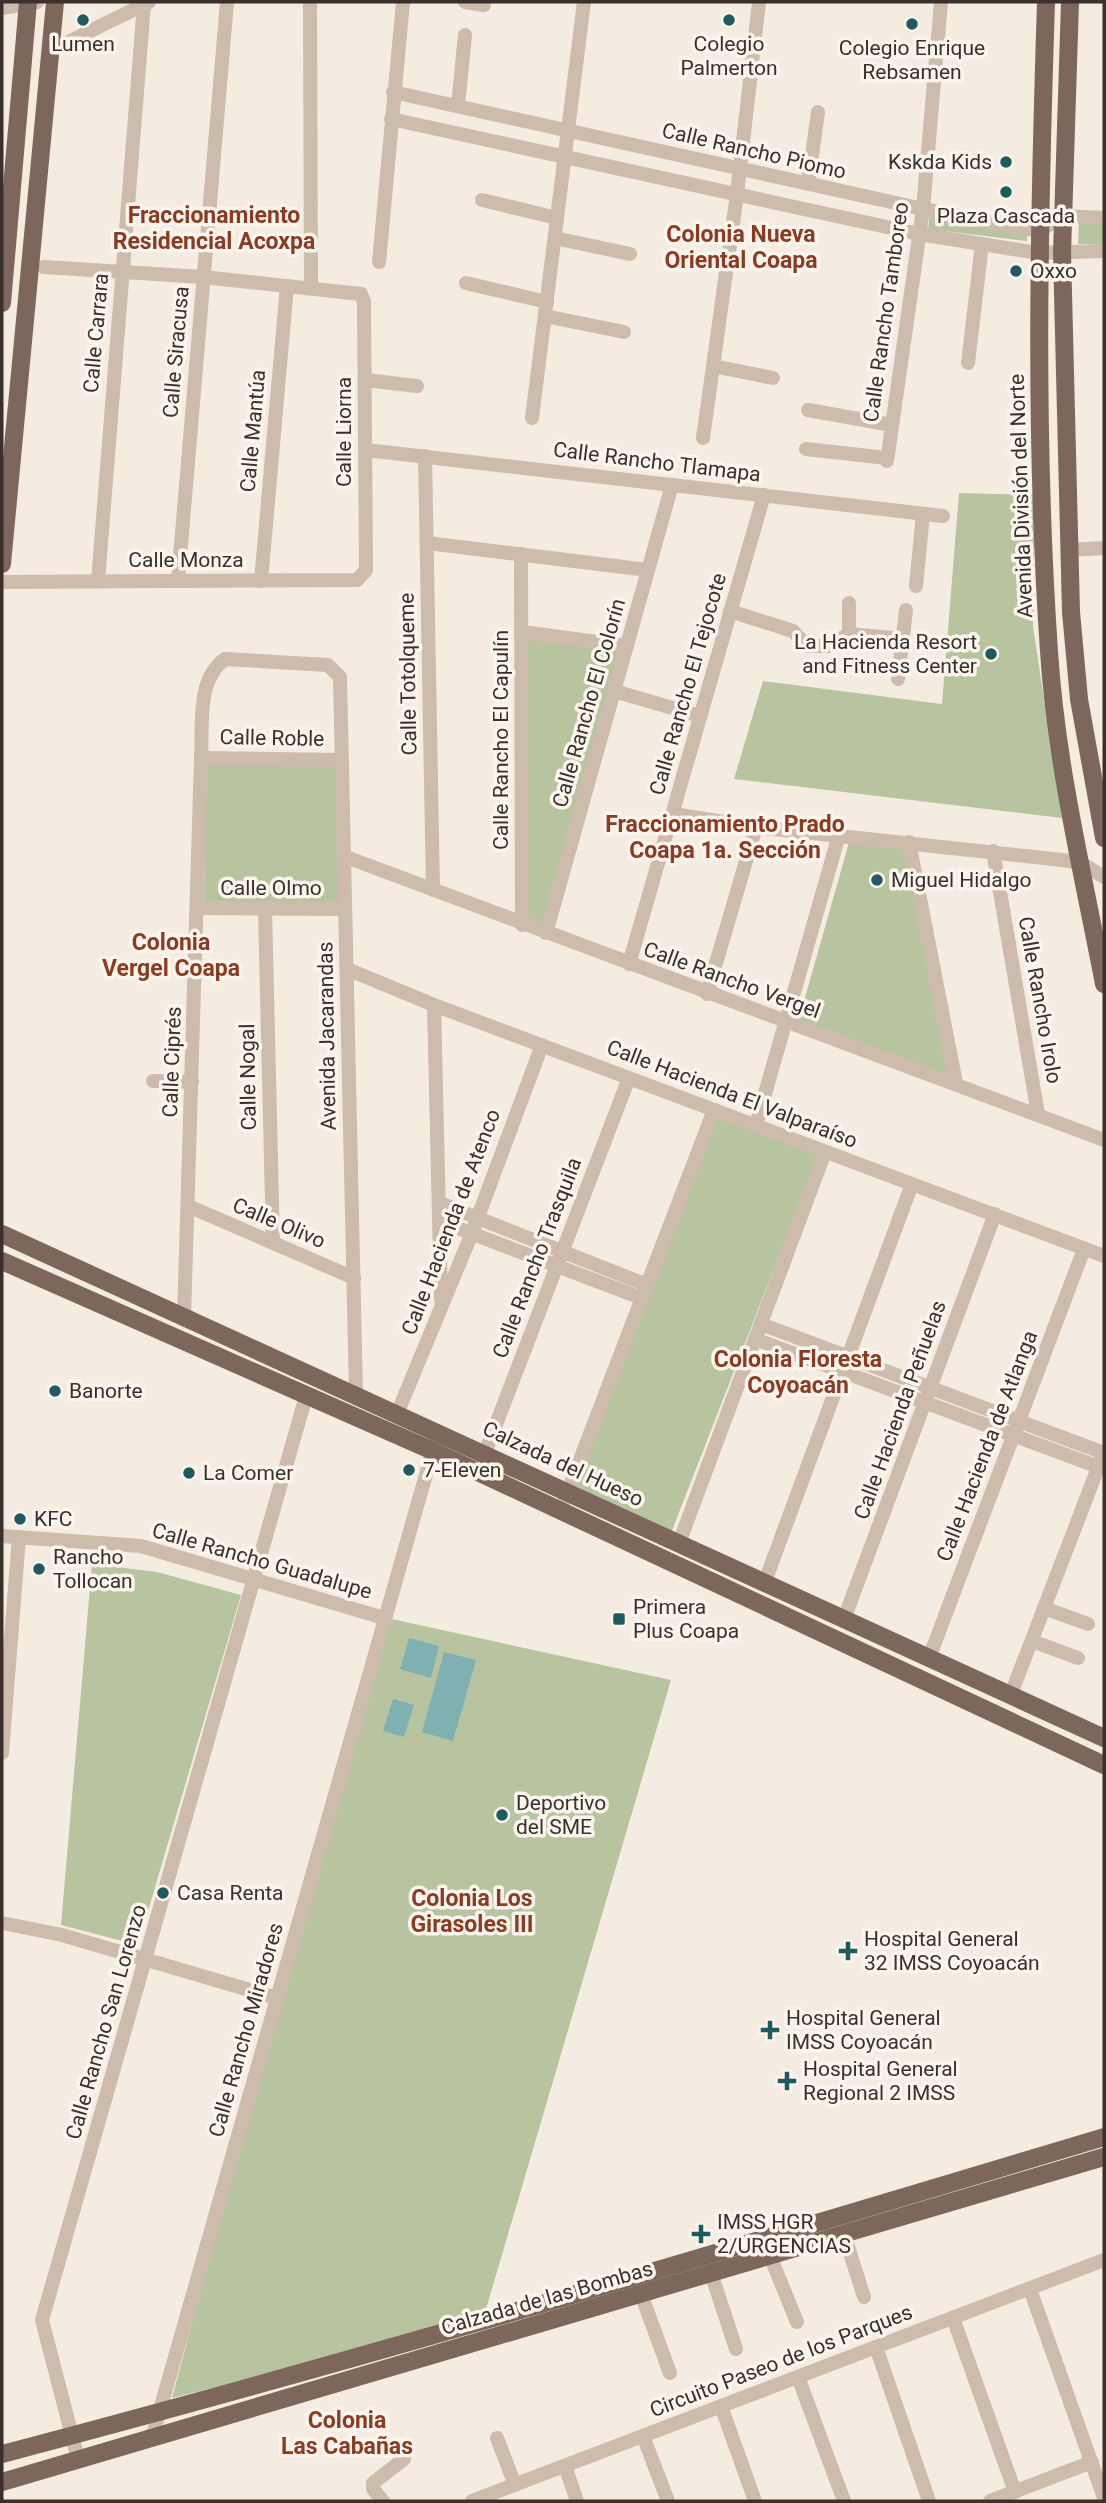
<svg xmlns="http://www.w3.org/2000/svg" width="1106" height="2503" font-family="Roboto,sans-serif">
	<rect width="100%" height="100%" fill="#f4ebe1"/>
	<g fill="#b8c4a0">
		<path d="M930 213 1027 221V241L928 229Z"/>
		<path d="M1104 222V244H1078L1079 223Z"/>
		<path d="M959 493 1035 495 1033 627 1062 818 734 779 763 681 942 704Z"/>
		<path d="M525 636 624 648 546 927 523 920Z"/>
		<path d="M206 764 341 765 344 905 204 901Z"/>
		<path d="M850 839 906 847 951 1076 797 1026Z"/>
		<path d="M716 1116 819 1153 671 1533 573 1485Z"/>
		<path d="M92 1564 157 1572 241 1595 138 1945 61 1925Z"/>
		<path d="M387 1618 671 1680 486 2309 487 2319 172 2398 280 1994Z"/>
	</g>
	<g fill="#7fb0b2">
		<path d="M409 1638 439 1646 431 1678 400 1669Z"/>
		<path d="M444 1652 476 1660 453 1741 422 1732Z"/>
		<path d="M393 1699 414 1705 404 1737 383 1731Z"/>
	</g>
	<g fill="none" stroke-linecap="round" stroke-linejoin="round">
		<g stroke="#cdbbac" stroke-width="14">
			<path d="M310 2 311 286"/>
			<path d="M465 2 484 5"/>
			<path d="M2 8 37 2"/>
			<path d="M50 51 149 2"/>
			<path d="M393 92 923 209 1039 231 1064 216 1104 218"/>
			<path d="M458 106 465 35"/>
			<path d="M391 119 919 234 1038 253 1104 251"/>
			<path d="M808 184 818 112"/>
			<path d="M482 200 557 218"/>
			<path d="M555 238 630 254"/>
			<path d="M379 262 403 2"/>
			<path d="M466 283 547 302"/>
			<path d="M545 316 624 332"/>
			<path d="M968 363 982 244"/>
			<path d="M713 366 773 378"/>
			<path d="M365 380 417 386"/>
			<path d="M808 410 892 425"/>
			<path d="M532 418 584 2"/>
			<path d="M703 438 737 194 759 2"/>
			<path d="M806 449 887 458"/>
			<path d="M366 450 943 516"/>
			<path d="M425 456 433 890"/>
			<path d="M887 461 923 209 941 2"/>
			<path d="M427 543 648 570"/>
			<path d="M1069 550 1104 548"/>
			<path d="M521 554 522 925"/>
			<path d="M178 580 227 2"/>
			<path d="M98 581 144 4"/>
			<path d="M261 581 287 286"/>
			<path d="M2 582 357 580 366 570 364 302 361 294 203 277 44 267"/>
			<path d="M916 586 923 514"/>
			<path d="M730 611 793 631 807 646H828L849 634 903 639"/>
			<path d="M522 632 627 646"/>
			<path d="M849 634V603"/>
			<path d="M898 679 906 610"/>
			<path d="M614 691 700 716"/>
			<path d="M201 758 342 760"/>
			<path d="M673 814 756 827 1062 860 1081 863 1104 877"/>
			<path d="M909 842 956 1083"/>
			<path d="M993 851 1038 1114"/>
			<path d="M346 857 1104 1140"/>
			<path d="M198 908 344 909"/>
			<path d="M265 910 273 1243"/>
			<path d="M546 933 672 485"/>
			<path d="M629 964 764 495"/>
			<path d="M347 969 434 1005 1104 1256"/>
			<path d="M707 994 756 827"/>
			<path d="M434 1005 441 1300"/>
			<path d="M153 1081 192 1082"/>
			<path d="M756 1125 839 835"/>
			<path d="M440 1203 647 1285"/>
			<path d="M188 1206 354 1278"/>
			<path d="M439 1221 641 1298"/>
			<path d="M184 1317 201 758C203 725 196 680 225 659L328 665 340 677 356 1395"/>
			<path d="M761 1324 1104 1453"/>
			<path d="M755 1339 1104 1469"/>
			<path d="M397 1414 472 1233 542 1045"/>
			<path d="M485 1453 629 1078"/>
			<path d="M560 1512 714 1110"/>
			<path d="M2 1536 141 1546 384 1618"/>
			<path d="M679 1543 825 1152"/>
			<path d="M764 1584 912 1184"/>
			<path d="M1044 1608 1088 1624"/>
			<path d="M844 1619 995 1214"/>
			<path d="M1032 1641 1078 1658"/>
			<path d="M929 1658 1084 1249"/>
			<path d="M1011 1694 1101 1460"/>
			<path d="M2 1753 19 1537"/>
			<path d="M2 1923 62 1935 277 1998"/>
			<path d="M844 2234 864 2297"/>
			<path d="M770 2256 797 2322"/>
			<path d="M711 2273 736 2349"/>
			<path d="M1030 2289 1104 2498"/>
			<path d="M641 2294 670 2373"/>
			<path d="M953 2318 1015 2492"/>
			<path d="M876 2347 929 2501"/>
			<path d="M798 2377 844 2501"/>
			<path d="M721 2406 755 2501"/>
			<path d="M643 2436 668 2501"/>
			<path d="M152 2438 435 1443"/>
			<path d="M497 2438 515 2485"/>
			<path d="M78 2459 42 2320 306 1396"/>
			<path d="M565 2466 577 2501"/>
			<path d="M383 2501 373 2489V2483L404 2459"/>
			<path d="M472 2501 1104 2260"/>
			<path d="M990 2501 1092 2462"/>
		</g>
		<g stroke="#7d675c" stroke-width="18">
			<path d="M1046 2C1039 218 1034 435 1049 651 1056 763 1083 874 1104 984"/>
			<path d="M1070 2 1062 253 1071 612 1079 699 1104 838"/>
			<path d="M2 303 28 2"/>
			<path d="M2 564 55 2"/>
			<path d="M2 1234 1104 1738"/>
			<path d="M2 1261 433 1451 1104 1765"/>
			<path d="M2 2454C371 2357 738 2247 1104 2137"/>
			<path d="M2 2482 1104 2157"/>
		</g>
	</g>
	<g fill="#1f5a5e" stroke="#fbf5ee" stroke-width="2.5">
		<circle cx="83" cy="20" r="7"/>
		<circle cx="729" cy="20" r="7"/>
		<circle cx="912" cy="24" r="7"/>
		<circle cx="1006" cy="162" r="7"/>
		<circle cx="1006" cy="192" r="7"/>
		<circle cx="1016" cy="271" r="7"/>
		<circle cx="991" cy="654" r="7"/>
		<circle cx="877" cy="880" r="7"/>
		<circle cx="55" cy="1391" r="7"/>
		<circle cx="409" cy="1470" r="7"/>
		<circle cx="189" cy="1473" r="7"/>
		<circle cx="20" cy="1519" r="7"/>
		<circle cx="39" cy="1569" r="7"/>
		<rect x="612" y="1612" width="14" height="14" rx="3.5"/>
		<circle cx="502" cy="1815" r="7"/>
		<circle cx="163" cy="1893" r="7"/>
		<path d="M844.5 1940.5h7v7h7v7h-7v7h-7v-7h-7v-7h7z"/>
		<path d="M766.5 2019.5h7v7h7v7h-7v7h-7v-7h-7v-7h7z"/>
		<path d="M783.5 2070.5h7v7h7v7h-7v7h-7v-7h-7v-7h7z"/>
		<path d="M697.5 2223.5h7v7h7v7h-7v7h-7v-7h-7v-7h7z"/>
	</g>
	<g text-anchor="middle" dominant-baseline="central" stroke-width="7" stroke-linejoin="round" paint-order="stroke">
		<g font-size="21" fill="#3b302b" stroke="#fbf5ee" text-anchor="start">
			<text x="83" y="44" text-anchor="middle">Lumen</text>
			<text x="729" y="44" text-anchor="middle">Colegio<tspan x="729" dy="24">Palmerton</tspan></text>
			<text x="912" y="48" text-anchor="middle">Colegio Enrique<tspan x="912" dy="24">Rebsamen</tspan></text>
			<text x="992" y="162" text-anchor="end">Kskda Kids</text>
			<text x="1006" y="216" text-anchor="middle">Plaza Cascada</text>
			<text x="1030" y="271">Oxxo</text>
			<text x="977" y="642" text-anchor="end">La Hacienda Resort<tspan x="977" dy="24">and Fitness Center</tspan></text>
			<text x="891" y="880">Miguel Hidalgo</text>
			<text x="69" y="1391">Banorte</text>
			<text x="423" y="1470">7-Eleven</text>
			<text x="203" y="1473">La Comer</text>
			<text x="34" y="1519">KFC</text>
			<text x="53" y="1557">Rancho<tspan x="53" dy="24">Tollocan</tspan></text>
			<text x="633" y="1607">Primera<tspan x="633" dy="24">Plus Coapa</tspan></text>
			<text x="516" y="1803">Deportivo<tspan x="516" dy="24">del SME</tspan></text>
			<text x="177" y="1893">Casa Renta</text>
			<text x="864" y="1939">Hospital General<tspan x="864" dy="24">32 IMSS Coyoacán</tspan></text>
			<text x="786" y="2018">Hospital General<tspan x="786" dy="24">IMSS Coyoacán</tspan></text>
			<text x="803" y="2069">Hospital General<tspan x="803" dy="24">Regional 2 IMSS</tspan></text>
			<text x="717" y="2222">IMSS HGR<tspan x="717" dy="24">2/URGENCIAS</tspan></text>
		</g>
		<g font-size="21" fill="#3b302b" stroke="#fbf5ee">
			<text transform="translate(754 151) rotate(13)">Calle Rancho Piomo</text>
			<text transform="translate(886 312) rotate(-82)">Calle Rancho Tamboreo</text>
			<text transform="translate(96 333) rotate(-85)">Calle Carrara</text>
			<text transform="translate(176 352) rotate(-85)">Calle Siracusa</text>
			<text transform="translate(253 431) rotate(-85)">Calle Mantúa</text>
			<text transform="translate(344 432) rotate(-90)">Calle Liorna</text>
			<text transform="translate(657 462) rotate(7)">Calle Rancho Tlamapa</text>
			<text transform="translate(1021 496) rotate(-92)">Avenida División del Norte</text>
			<text x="186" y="560">Calle Monza</text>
			<text transform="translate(408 674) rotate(-91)">Calle Totolqueme</text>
			<text transform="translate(688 684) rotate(-74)">Calle Rancho El Tejocote</text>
			<text transform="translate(589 703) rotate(-74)">Calle Rancho El Colorín</text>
			<text transform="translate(272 738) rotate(1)">Calle Roble</text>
			<text transform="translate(501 740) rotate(-90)">Calle Rancho El Capulín</text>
			<text x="271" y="888">Calle Olmo</text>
			<text transform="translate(732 980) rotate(20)">Calle Rancho Vergel</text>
			<text transform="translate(1040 1000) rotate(80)">Calle Rancho Irolo</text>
			<text transform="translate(327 1036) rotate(-91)">Avenida Jacarandas</text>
			<text transform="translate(172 1062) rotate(-88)">Calle Ciprés</text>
			<text transform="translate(248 1077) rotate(-91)">Calle Nogal</text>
			<text transform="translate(732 1094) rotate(21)">Calle Hacienda El Valparaíso</text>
			<text transform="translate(451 1222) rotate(-69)">Calle Hacienda de Atenco</text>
			<text transform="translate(279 1223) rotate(23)">Calle Olivo</text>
			<text transform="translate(537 1258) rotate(-69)">Calle Rancho Trasquila</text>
			<text transform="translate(900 1410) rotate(-70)">Calle Hacienda Peñuelas</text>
			<text transform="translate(987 1446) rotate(-69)">Calle Hacienda de Atlanga</text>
			<text transform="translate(563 1464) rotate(25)">Calzada del Hueso</text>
			<text transform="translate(262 1561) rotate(16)">Calle Rancho Guadalupe</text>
			<text transform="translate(106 2022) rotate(-74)">Calle Rancho San Lorenzo</text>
			<text transform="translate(246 2030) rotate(-74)">Calle Rancho Miradores</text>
			<text transform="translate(547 2298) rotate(-16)">Calzada de las Bombas</text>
			<text transform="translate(781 2361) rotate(-21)">Circuito Paseo de los Parques</text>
		</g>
		<g font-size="23" font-weight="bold" fill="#8c3b22" stroke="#fbf5ee">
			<text x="214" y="215">Fraccionamiento<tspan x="214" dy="26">Residencial Acoxpa</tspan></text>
			<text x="741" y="234">Colonia Nueva<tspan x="741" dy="26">Oriental Coapa</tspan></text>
			<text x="725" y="824">Fraccionamiento Prado<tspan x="725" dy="26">Coapa 1a. Sección</tspan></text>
			<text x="171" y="942">Colonia<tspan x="171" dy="26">Vergel Coapa</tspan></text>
			<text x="798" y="1359">Colonia Floresta<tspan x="798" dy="26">Coyoacán</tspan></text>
			<text x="472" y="1898">Colonia Los<tspan x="472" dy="26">Girasoles III</tspan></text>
			<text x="347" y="2420">Colonia<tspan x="347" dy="26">Las Cabañas</tspan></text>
		</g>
	</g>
	<rect width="1106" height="2503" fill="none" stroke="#3b302b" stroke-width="7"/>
</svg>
